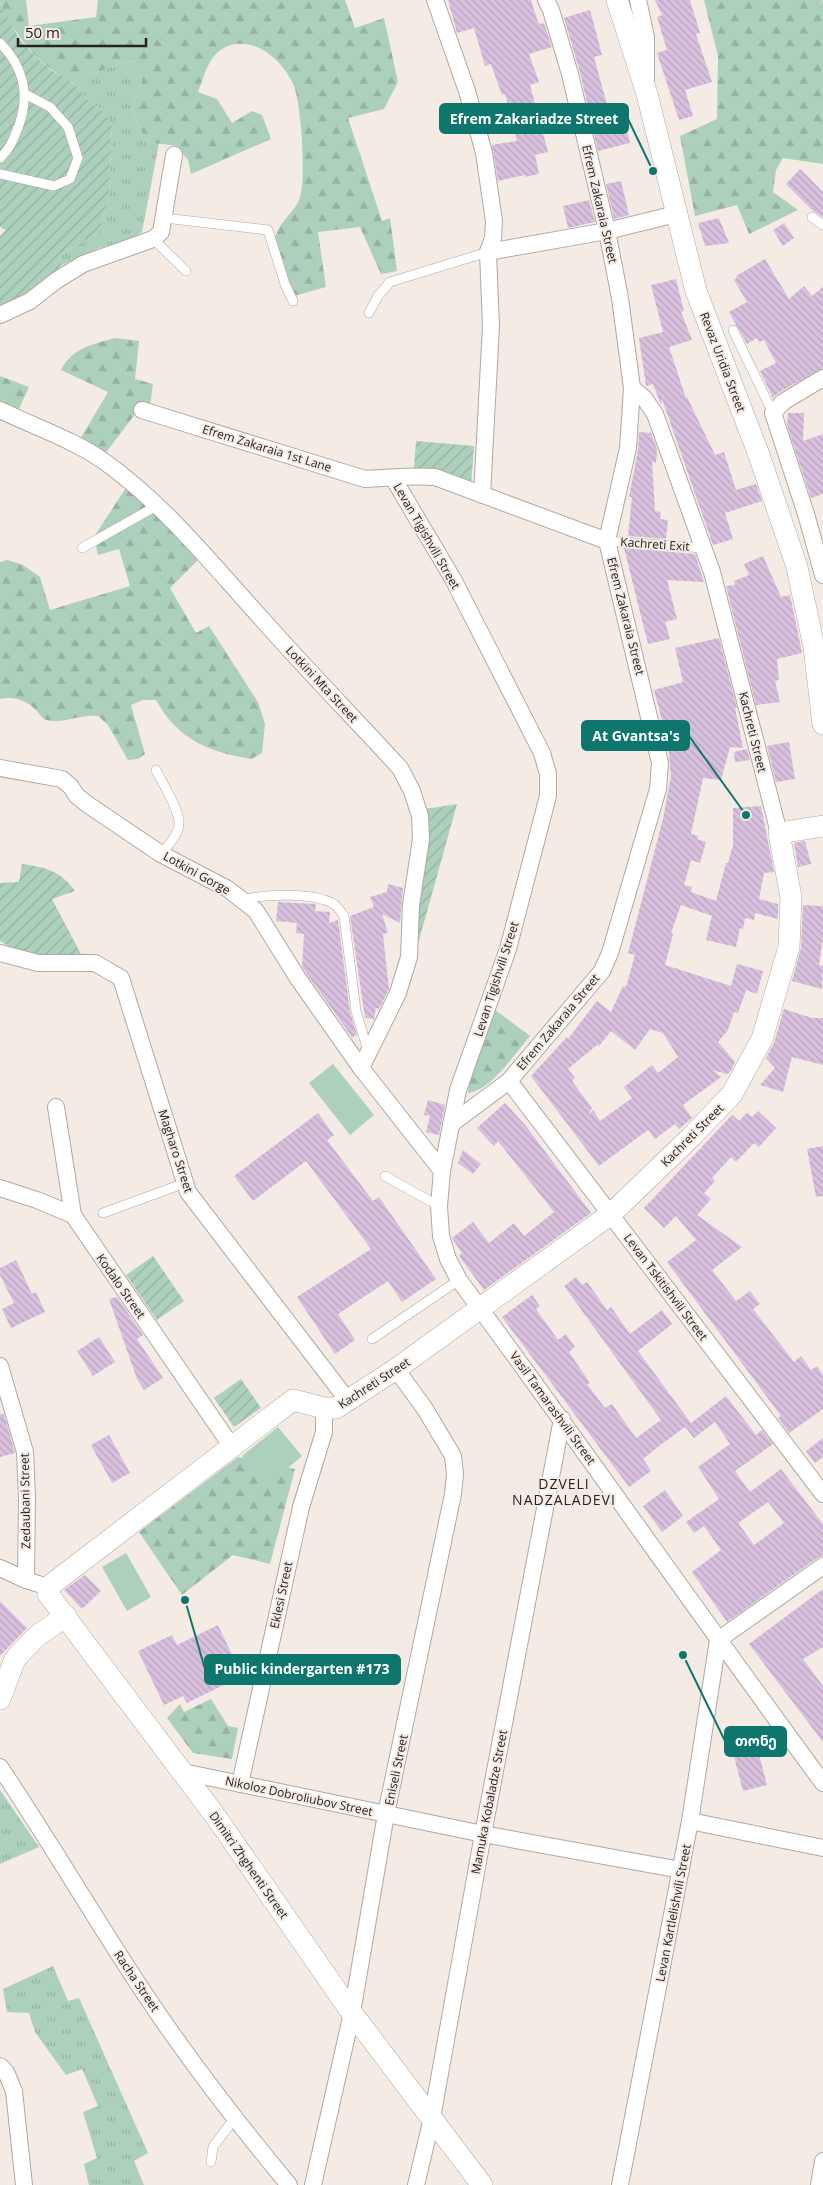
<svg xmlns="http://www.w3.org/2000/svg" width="823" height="2185" font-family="'Open Sans','Noto Sans Georgian',sans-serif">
	<defs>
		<pattern id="grass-tufts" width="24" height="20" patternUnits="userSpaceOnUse" patternTransform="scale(1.25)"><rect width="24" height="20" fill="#acd0bc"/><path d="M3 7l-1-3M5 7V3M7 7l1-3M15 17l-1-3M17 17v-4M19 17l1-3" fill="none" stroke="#94b2a1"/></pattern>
		<pattern id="forest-firs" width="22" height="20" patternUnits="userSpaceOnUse" patternTransform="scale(1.25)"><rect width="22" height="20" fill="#acd0bc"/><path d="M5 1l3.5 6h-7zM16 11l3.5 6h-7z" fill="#94b2a1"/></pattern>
		<pattern id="garden-furrows" width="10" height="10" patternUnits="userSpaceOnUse" patternTransform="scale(1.25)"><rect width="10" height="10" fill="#acd0bc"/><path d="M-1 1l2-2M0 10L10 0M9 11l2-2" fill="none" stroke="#94b2a1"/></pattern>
		<pattern id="building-back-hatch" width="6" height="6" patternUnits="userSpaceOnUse" patternTransform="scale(1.25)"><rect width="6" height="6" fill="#d8c0de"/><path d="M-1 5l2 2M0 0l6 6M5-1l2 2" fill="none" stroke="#b9a5be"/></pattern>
	</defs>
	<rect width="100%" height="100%" fill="#f4ebe4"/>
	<g fill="url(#grass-tufts)">
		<path d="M135 61 142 81 132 108 139 128 149 142 159 143 142 232 132 239 99 248 62 265 59 256 99 232 109 198 112 127 100 109 88 100 72 82 121 63Z"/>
		<path d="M0 1790 39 1847 0 1864Z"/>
		<path d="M53 1966 68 2001 79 1998 148 2153 134 2161 144 2185H89L84 2164 97 2158 83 2112 98 2106 82 2069 66 2075 35 2032 29 2013 7 2012 3 1989Z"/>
	</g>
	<g fill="url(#forest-firs)">
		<path d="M0 0H26L29 26 96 17 98 0H345L355 28 384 18 398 82 384 109 348 118 382 221 390 218 397 271 381 274 360 227 318 232 326 287 294 296C289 285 273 249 275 239 279 221 293 214 299 200 307 183 301 104 294 86 284 62 256 36 228 46 209 53 205 74 198 92L217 99 232 123 252 111 262 115 271 139 191 174 188 160 176 146 149 142 139 128 132 108 142 81 135 61 121 63 72 82C42 66 27 50 10 22 6 15 1 8 0 0Z"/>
		<path d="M704 0H822L823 3V164L783 158 776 170 773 192 798 210 749 234 737 205 695 216 680 136 717 119 718 56Z"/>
		<path d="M115 338 139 341 135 379 153 384 150 406 142 405 104 455 79 441 108 392 61 370C72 348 93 344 115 338Z"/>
		<path d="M0 376 29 387 17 413 0 406Z"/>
		<path d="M129 483 202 556 170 588 196 633 209 626 258 702 265 724 262 753 251 759C209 752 178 740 156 700H143L131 705 145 754 138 759 128 760 108 725 98 716C80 714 65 724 47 720 42 719 40 714 36 710 26 700 14 696 0 699V562L7 560 23 565 40 577 50 610 130 586 119 549 98 555 94 537Z"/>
		<path d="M494 1009 530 1036C515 1053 491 1091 468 1093L469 1081Z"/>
		<path d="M238 1457 295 1469 270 1564 233 1555 182 1595 139 1532Z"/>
		<path d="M211 1699 228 1726 238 1728 232 1759 193 1753 167 1718 180 1704 184 1712Z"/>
	</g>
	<g fill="#acd0bc">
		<path d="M333 1064 374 1115 350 1135 309 1083Z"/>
		<path d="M278 1427 302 1456 267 1486 242 1456Z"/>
		<path d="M126 1553 151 1597 127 1611 102 1567Z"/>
	</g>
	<g fill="url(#garden-furrows)">
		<path d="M0 3 20 40 37 58 51 70 72 82 88 100 107 115 112 127 109 198 99 232 59 256 62 265 25 301 0 311V236L6 230 0 227Z"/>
		<path d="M416 441 474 446 471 485 414 469Z"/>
		<path d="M457 804 411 969 425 809Z"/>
		<path d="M22 864C45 867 61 871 75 891L52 899 83 958H48L23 954 0 941V883L19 882Z"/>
		<path d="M153 1256 184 1301 157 1320 126 1275Z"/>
		<path d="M241 1379 261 1408 234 1427 214 1398Z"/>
	</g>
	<g fill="url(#building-back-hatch)" fill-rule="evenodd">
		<path d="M448 0H531L538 22 540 24 544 23 552 47 529 54 539 82 530 85 548 152 535 155 539 174 525 177V175L498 181 492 145 517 141 505 94 502 95 491 64 485 66 474 28 457 33Z"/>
		<path d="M655 0H690L700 33 696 34 712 82 685 90 693 116 679 120 657 53 667 50 657 17 662 15Z"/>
		<path d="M590 10 602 55 594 57 609 112 618 110 621 124 625 123 630 143 598 151 580 72 564 18Z"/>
		<path d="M800 169 823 192V217L813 211 786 184Z"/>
		<path d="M621 181 629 215 614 219 606 184Z"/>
		<path d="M589 200 595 222 568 228 563 206Z"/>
		<path d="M719 218 729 243 705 246 698 223Z"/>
		<path d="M784 223 794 238 783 246 773 230Z"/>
		<path d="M765 259 789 299 804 286 812 296 823 287V368L778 393 773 398 760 371 776 363 764 340 759 342 757 338 747 344 729 312 747 302 734 280 737 278 736 276Z"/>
		<path d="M676 279 684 311 681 312 692 340 669 347 686 398 687 397 715 455 724 452 736 490 756 484 762 501 725 513 733 539 713 545 662 399 661 405 653 384 646 386 639 338 663 332 651 285Z"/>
		<path d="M788 413H804L803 441 823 434V494L811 498 787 425Z"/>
		<path d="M639 432 651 433 657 449 656 463 652 462 655 511 661 512 660 519 668 520 666 539 628 536 632 497H629L638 450Z"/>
		<path d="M624 548 695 554 704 582 667 580 677 619 665 622 670 639 648 644Z"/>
		<path d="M763 556 781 597 790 595 802 653 777 659 779 680 775 681 780 702 756 705 726 586 735 585 734 581 749 575 744 564Z"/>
		<path d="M719 638 737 708H735L743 748 730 747 721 780 703 778 691 834 698 836 697 839 706 842 700 863 691 860 684 885 692 887 691 892 716 901 726 863H728L732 848H733V808L761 806 774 872 764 873 759 899 778 904V919L755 913 754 920 745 918 743 929 740 928 736 947 706 940 712 916 681 905 671 933 673 934 665 965 731 986 737 964 763 971 757 994 746 990 738 1013 734 1012 728 1030 718 1042 735 1062 730 1072 727 1074 713 1070 721 1077 683 1105 692 1118 679 1129 675 1124 655 1139 648 1130 599 1166 531 1076 567 1037 568 1039 597 1001 611 1012 623 986 626 987 635 955 628 953 663 819 671 776 668 743 654 690 683 682 675 648ZM650 1029 663 1033 678 1057 658 1073 652 1065 624 1087 632 1098 600 1121 593 1110 588 1115 592 1108 572 1081 575 1078 568 1069 597 1045 599 1046 611 1031 635 1050Z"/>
		<path d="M789 742 795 779 776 782 767 746Z"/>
		<path d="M747 749 750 760 735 762 734 752Z"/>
		<path d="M805 841 811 864 798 867 794 843Z"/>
		<path d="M388 884 403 888 400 923 382 914 388 933 383 934 389 989 379 1009 376 1008 374 1019 365 1018 350 916 374 907 370 897 387 892Z"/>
		<path d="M278 902 316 904 315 911 330 912 329 923 338 920 350 1012 357 1035 352 1037 302 967 304 934 296 933 297 923 276 921Z"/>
		<path d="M803 905 823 906V938L819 965 823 966 822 989 792 981 801 948Z"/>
		<path d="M784 1009 812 1018H823V1065L792 1057 783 1092 760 1085 775 1068 766 1058 774 1043Z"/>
		<path d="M428 1100 445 1105 439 1135 426 1132 430 1116 424 1115Z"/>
		<path d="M505 1103 526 1126 591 1213 484 1290 459 1256 462 1253 452 1238 473 1222 489 1243 514 1223 524 1236 554 1212 498 1141 494 1146 477 1128Z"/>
		<path d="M758 1111 776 1128 759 1147 754 1143 736 1162 731 1157 712 1178 715 1181 704 1193 711 1199 697 1215 742 1247 712 1270 736 1301 750 1291 760 1304 753 1309 794 1362 801 1356 811 1370 817 1366 823 1375V1409L789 1433 778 1418 781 1416 667 1262 696 1240 676 1216 664 1228 644 1208 732 1115 739 1121 747 1113 752 1117Z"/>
		<path d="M318 1113 334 1135 327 1140 373 1201 379 1197 436 1279 402 1302 388 1281 338 1314 355 1340 335 1354 297 1297 371 1249 306 1161 253 1201 234 1176Z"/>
		<path d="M823 1146V1196L816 1197 807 1149Z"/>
		<path d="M463 1150 481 1164 473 1174 458 1163Z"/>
		<path d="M16 1260 32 1294 36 1292 45 1312 11 1328 2 1309 14 1303 0 1275V1268Z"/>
		<path d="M576 1277 582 1285 587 1282 607 1310 611 1307 630 1334 662 1310 672 1324 638 1351 691 1423 726 1396 756 1435 762 1430 773 1444 735 1471 750 1492 781 1469 823 1524V1556L817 1558 727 1622 692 1572 721 1550 704 1526 694 1533 686 1522 719 1499 698 1467 730 1444 715 1422 694 1438 685 1427 659 1446 643 1459 651 1471 629 1487 502 1317 532 1295 540 1306 536 1309 558 1340 566 1334 575 1347 569 1352 590 1383 587 1384 605 1408 612 1404 636 1438 661 1420 564 1286ZM768 1502 784 1523 754 1545 738 1523Z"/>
		<path d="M117 1297 143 1335 137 1339 163 1378 144 1390 137 1379 109 1299Z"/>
		<path d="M99 1337 115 1362 93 1376 77 1351Z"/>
		<path d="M0 1414H4L15 1453 0 1457Z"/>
		<path d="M109 1435 130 1473 112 1483 91 1445Z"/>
		<path d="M823 1438V1457L815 1463 806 1451Z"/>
		<path d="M665 1490 683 1516 662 1532 643 1506Z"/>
		<path d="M85 1575 101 1591 82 1609 64 1590Z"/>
		<path d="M823 1589V1647L803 1659 823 1686V1742L749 1644Z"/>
		<path d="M0 1601 27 1628 0 1656Z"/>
		<path d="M218 1625 235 1661 230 1664 235 1674 234 1680 187 1703 183 1696 164 1705 138 1651 172 1635 177 1645Z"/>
		<path d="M756 1743 767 1785 743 1791 732 1749Z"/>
	</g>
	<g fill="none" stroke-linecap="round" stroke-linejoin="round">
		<g stroke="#b1a8a2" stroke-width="10">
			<g id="service">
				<path d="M0 43C23 66 30 94 19 125 13 140 12 146 0 158"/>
				<path d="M0 174 54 186 70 179 78 158 68 127 50 107 25 94"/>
				<path d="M812 217 823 225"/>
				<path d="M165 218 268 230 285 284 293 301"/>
				<path d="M153 239 186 271"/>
				<path d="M369 313 378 296 390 282 488 252"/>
				<path d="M733 330 773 413"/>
				<path d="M607 541 703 548"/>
				<path d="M82 548 158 505"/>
				<path d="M156 770C162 783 180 810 179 824 178 836 168 845 161 854"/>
				<path d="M242 900C266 894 313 892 334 904 338 907 341 912 344 916L356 1011 368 1051"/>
				<path d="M385 1176 439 1206"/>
				<path d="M103 1213 185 1183"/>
				<path d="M372 1339 459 1280"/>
				<path d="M211 2162 213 2147 234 2119"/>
			</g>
		</g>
		<g stroke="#b1a8a2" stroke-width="18">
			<g id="minor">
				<path d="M435 0 467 91 484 153 494 221 493 238 488 252 491 326 482 495"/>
				<path d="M638 0 646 37V80"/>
				<path d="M488 252 607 231 676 214"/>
				<path d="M0 315 30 301 57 280 83 264 153 239 161 232 174 155"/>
				<path d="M823 378 783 402 773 413 806 514 823 575"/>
				<path d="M632 388 644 398 655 414 712 572 779 833"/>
				<path d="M0 410C35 427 74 440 105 462 166 506 211 563 261 618 306 669 354 718 400 768L412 791 420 816 421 839 411 905 409 957 398 993 361 1068"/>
				<path d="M142 410 365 479C389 478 412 475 435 477L607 541"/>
				<path d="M393 478 453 579 542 753 548 774V796L508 949 458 1090 442 1171 439 1206 441 1236 448 1259 459 1280C582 1446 700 1616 823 1783"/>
				<path d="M0 768 62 779 71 787 77 796 87 804 161 854 228 889 256 911 297 977 361 1068 442 1171"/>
				<path d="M0 953 38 963H95L121 978 188 1192 349 1402"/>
				<path d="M509 1081 823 1494"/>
				<path d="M56 1107 73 1215 232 1447"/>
				<path d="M451 1124 509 1081 602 971 610 953 658 789 660 763 607 541 628 448 632 388 620 298 607 231 570 74 551 10 546 0"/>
				<path d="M0 1188 37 1200 73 1215"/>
				<path d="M0 1366 25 1452 27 1497 26 1580"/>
				<path d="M0 1568 26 1580 48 1587"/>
				<path d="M718 1640 823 1566"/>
				<path d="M0 1767C42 1830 81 1895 122 1959 172 2038 229 2113 289 2185"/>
				<path d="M183 1772 483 1834 681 1870"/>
				<path d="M240 1784 301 1507 324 1432V1408"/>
				<path d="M690 1821 823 1848"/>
				<path d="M0 2066 6 2072 14 2091 24 2185"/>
				<path d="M313 2185 352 2013 386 1814 453 1494 455 1474 453 1456 425 1409 396 1369"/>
				<path d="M416 2185 432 2118 483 1834 562 1419"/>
				<path d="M620 2185 690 1821 718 1640"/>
				<path d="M819 2185 823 2161"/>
			</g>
		</g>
		<g stroke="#b1a8a2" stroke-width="22">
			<g id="tertiary">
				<path d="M617 0 647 94 696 291 759 455 797 567 814 647 823 724"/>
				<path d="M0 1699 15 1659 37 1636 66 1616"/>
				<path d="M482 2185 352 2013 216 1817 48 1594V1587L293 1400 324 1408H336L396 1369 611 1214 691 1137 732 1094 762 1039 789 947 791 897 779 833 823 826"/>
			</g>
		</g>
		<use href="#service" stroke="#fff" stroke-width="9"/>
		<use href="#minor" stroke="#fff" stroke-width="16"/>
		<use href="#tertiary" stroke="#fff" stroke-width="21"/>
	</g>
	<g text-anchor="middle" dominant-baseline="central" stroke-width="4" stroke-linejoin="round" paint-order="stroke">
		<g font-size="12" fill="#272321" stroke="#f4ebe4">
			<text transform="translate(600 204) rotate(77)">Efrem Zakaraia Street</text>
			<text transform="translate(723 362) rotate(69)">Revaz Uridia Street</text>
			<text transform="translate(267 448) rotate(17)">Efrem Zakaraia 1st Lane</text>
			<text transform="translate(427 536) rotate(60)">Levan Tigishvili Street</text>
			<text transform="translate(655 544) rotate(4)">Kachreti Exit</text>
			<text transform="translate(626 616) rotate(76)">Efrem Zakaraia Street</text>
			<text transform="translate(322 684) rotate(47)">Lotkini Mta Street</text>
			<text transform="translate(753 732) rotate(76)">Kachreti Street</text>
			<text transform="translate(197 873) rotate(29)">Lotkini Gorge</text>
			<text transform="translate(496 979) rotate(-72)">Levan Tigishvili Street</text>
			<text transform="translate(558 1022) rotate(-50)">Efrem Zakaraia Street</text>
			<text transform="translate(692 1135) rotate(-45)">Kachreti Street</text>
			<text transform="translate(176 1151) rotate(72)">Magharo Street</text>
			<text transform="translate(121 1286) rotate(55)">Kodalo Street</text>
			<text transform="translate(666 1287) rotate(53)">Levan Tskitishvili Street</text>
			<text transform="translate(374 1383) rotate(-33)">Kachreti Street</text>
			<text transform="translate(553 1408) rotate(54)">Vasil Tamarashvili Street</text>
			<text transform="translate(25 1501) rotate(-91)">Zedaubani Street</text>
			<text transform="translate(281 1595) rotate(-78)">Eklesi Street</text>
			<text transform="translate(396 1770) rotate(-78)">Eniseli Street</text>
			<text transform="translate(299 1796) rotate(12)">Nikoloz Dobroliubov Street</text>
			<text transform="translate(489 1802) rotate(-79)">Mamuka Kobaladze Street</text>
			<text transform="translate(249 1865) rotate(55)">Dimitri Zhghenti Street</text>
			<text transform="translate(673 1913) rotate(-79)">Levan Kartlelishvili Street</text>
			<text transform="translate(137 1981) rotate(56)">Racha Street</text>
		</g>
		<g font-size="14" letter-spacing="1" fill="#272321" stroke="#f4ebe4">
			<text x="564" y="1483">DZVELI<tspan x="564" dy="16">NADZALADEVI</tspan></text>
		</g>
	</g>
	<path fill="none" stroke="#0f766e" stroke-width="2" d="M653 171L628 119M746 815L689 736M185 1600L205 1669M683 1655L725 1741"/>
	<g fill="#0f766e" stroke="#f4ebe4" stroke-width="2">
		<circle cx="653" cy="171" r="5"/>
		<circle cx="746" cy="815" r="5"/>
		<circle cx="185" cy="1600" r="5"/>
		<circle cx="683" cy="1655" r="5"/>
	</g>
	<g fill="#0f766e" stroke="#0f766e" stroke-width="2">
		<rect x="440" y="104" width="188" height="29" rx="5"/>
		<rect x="582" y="721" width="107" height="29" rx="5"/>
		<rect x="205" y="1655" width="195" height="29" rx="5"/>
		<rect x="725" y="1727" width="61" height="29" rx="5"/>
	</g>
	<g font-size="14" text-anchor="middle" font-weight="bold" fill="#fff">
		<text x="534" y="124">Efrem Zakariadze Street</text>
		<text x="636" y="741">At Gvantsa's</text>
		<text x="302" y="1674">Public kindergarten #173</text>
		<text x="756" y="1746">თონე</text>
	</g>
	<path d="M18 38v8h128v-8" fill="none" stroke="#272321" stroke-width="2.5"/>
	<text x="25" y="38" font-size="15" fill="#272321" stroke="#f4ebe4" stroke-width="4" paint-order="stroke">50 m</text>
</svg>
